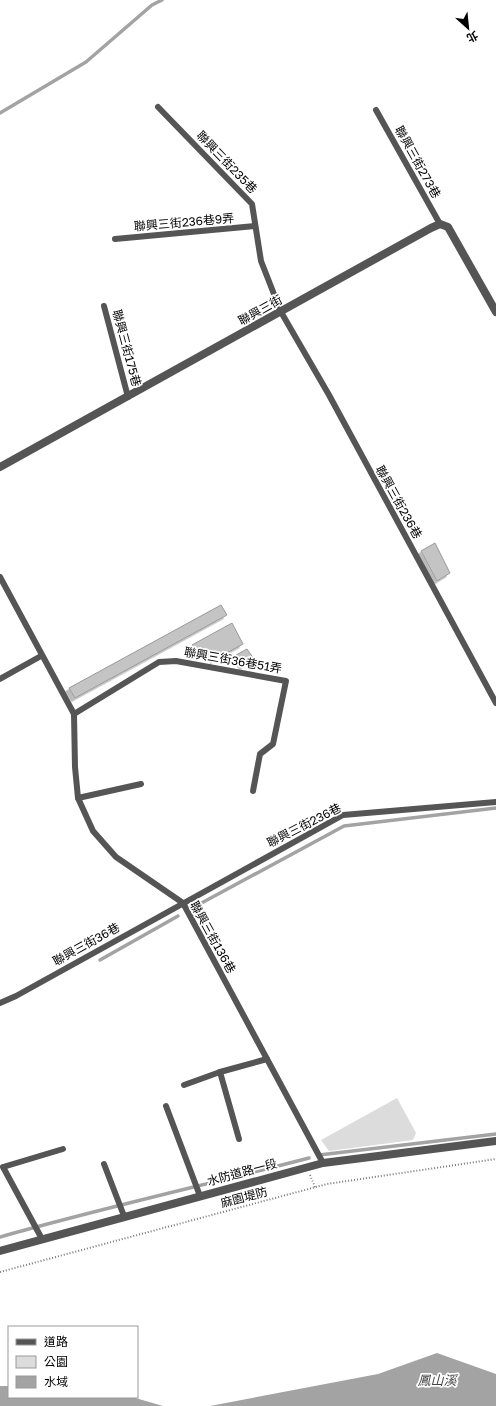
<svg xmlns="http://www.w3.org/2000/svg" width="496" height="1406" font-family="'Golos Text','Noto Sans TC',sans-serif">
	<defs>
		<filter id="shadow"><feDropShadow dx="-3.5" dy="3.5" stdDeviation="0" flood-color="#0004"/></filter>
	</defs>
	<rect width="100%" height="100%" fill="#fff"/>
	<path fill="#dcdcdc" d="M397 1098 416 1133 413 1140 329 1151 321 1140Z"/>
	<g fill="#a3a3a3">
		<path d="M437 1353 496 1374V1406H210L378 1374Z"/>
		<path d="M0 1386H9V1397H132L163 1406H0Z"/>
	</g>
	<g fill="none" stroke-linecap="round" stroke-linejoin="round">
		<g stroke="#a3a3a3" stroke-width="3.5">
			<path d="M0 113 86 62 152 5 162 0"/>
			<path d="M196 906 344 826 496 808"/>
			<path d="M100 960 178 916"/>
			<path d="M319 1155 496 1134"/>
			<path d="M0 1237C102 1208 206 1185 309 1158"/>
		</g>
	</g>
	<g fill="#c4c4c4" stroke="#999" filter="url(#shadow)">
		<path d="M435 543 450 573 437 581 421 551Z"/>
		<path d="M221 605 227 615 75 698 69 688Z"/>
		<path d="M232 623 243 644 214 660 209 650 198 656 192 645Z"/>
		<path d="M247 649 254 659 243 666 236 655Z"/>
	</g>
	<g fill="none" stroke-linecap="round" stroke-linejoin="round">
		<g stroke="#777" stroke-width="2" stroke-dasharray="1 2" stroke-linecap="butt">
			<path d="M310 1175 315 1187"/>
			<path d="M0 1272 327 1184 496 1159"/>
		</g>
		<g stroke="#555" stroke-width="6">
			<path d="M158 107 252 204 261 261 281 312 329 395 496 703"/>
			<path d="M376 110 440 224"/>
			<path d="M115 239 255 226"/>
			<path d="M104 306 128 397"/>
			<path d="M0 577 74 714 75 767 78 798 93 831 116 857 183 903 323 1163"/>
			<path d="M0 679 41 656"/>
			<path d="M74 714 159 662 176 661 286 681 273 744 260 754 253 791"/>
			<path d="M78 798 141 784"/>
			<path d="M0 1003 16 996 343 815 496 802"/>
			<path d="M220 1072 239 1139"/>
			<path d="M184 1085 220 1072 267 1059"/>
			<path d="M166 1106 200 1196"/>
			<path d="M104 1164 124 1216"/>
			<path d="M42 1239 3 1167 63 1149"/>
		</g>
		<path stroke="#555" stroke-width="8" d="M0 467 431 228 440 224 448 227 496 312"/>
		<path stroke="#555" stroke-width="8" d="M0 1251 323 1163 496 1141"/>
	</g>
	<g text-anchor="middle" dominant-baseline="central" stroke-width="3.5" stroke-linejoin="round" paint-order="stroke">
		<g font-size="12" fill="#000" stroke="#fff">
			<text transform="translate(227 162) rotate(46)">聯興三街235巷</text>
			<text transform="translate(418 162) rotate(61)">聯興三街273巷</text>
			<text transform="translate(184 222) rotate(-5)">聯興三街236巷9弄</text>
			<text transform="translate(260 310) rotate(-29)">聯興三街</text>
			<text transform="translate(127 348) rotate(75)">聯興三街175巷</text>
			<text transform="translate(399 502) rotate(61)">聯興三街236巷</text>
			<text transform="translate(233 660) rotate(10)">聯興三街36巷51弄</text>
			<text transform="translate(304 825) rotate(-27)">聯興三街236巷</text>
			<text transform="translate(213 937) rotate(61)">聯興三街136巷</text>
			<text transform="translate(86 944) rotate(-29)">聯興三街36巷</text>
			<text transform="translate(242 1172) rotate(-15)">水防道路一段</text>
			<text transform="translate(244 1197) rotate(-15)">麻園堤防</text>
		</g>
		<g font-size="13" font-style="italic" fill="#444" stroke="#fff">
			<text x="437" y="1380">鳳山溪</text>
		</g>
	</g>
	<rect x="8" y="1326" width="130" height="72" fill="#ffffff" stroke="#999999"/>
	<rect x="16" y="1339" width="20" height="6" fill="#555555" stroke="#999999"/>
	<text x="44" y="1346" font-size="12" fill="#000000">道路</text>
	<rect x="16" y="1356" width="20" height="12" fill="#dcdcdc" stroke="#999999"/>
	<text x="44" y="1366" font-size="12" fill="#000000">公園</text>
	<rect x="16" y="1376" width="20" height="12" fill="#a3a3a3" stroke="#999999"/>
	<text x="44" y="1386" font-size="12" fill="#000000">水域</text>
	<g transform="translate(468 28) rotate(153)" stroke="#ffffff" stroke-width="3" paint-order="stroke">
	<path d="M0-3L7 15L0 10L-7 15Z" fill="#000000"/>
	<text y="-6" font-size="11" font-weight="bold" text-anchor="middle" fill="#000000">北</text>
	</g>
</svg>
